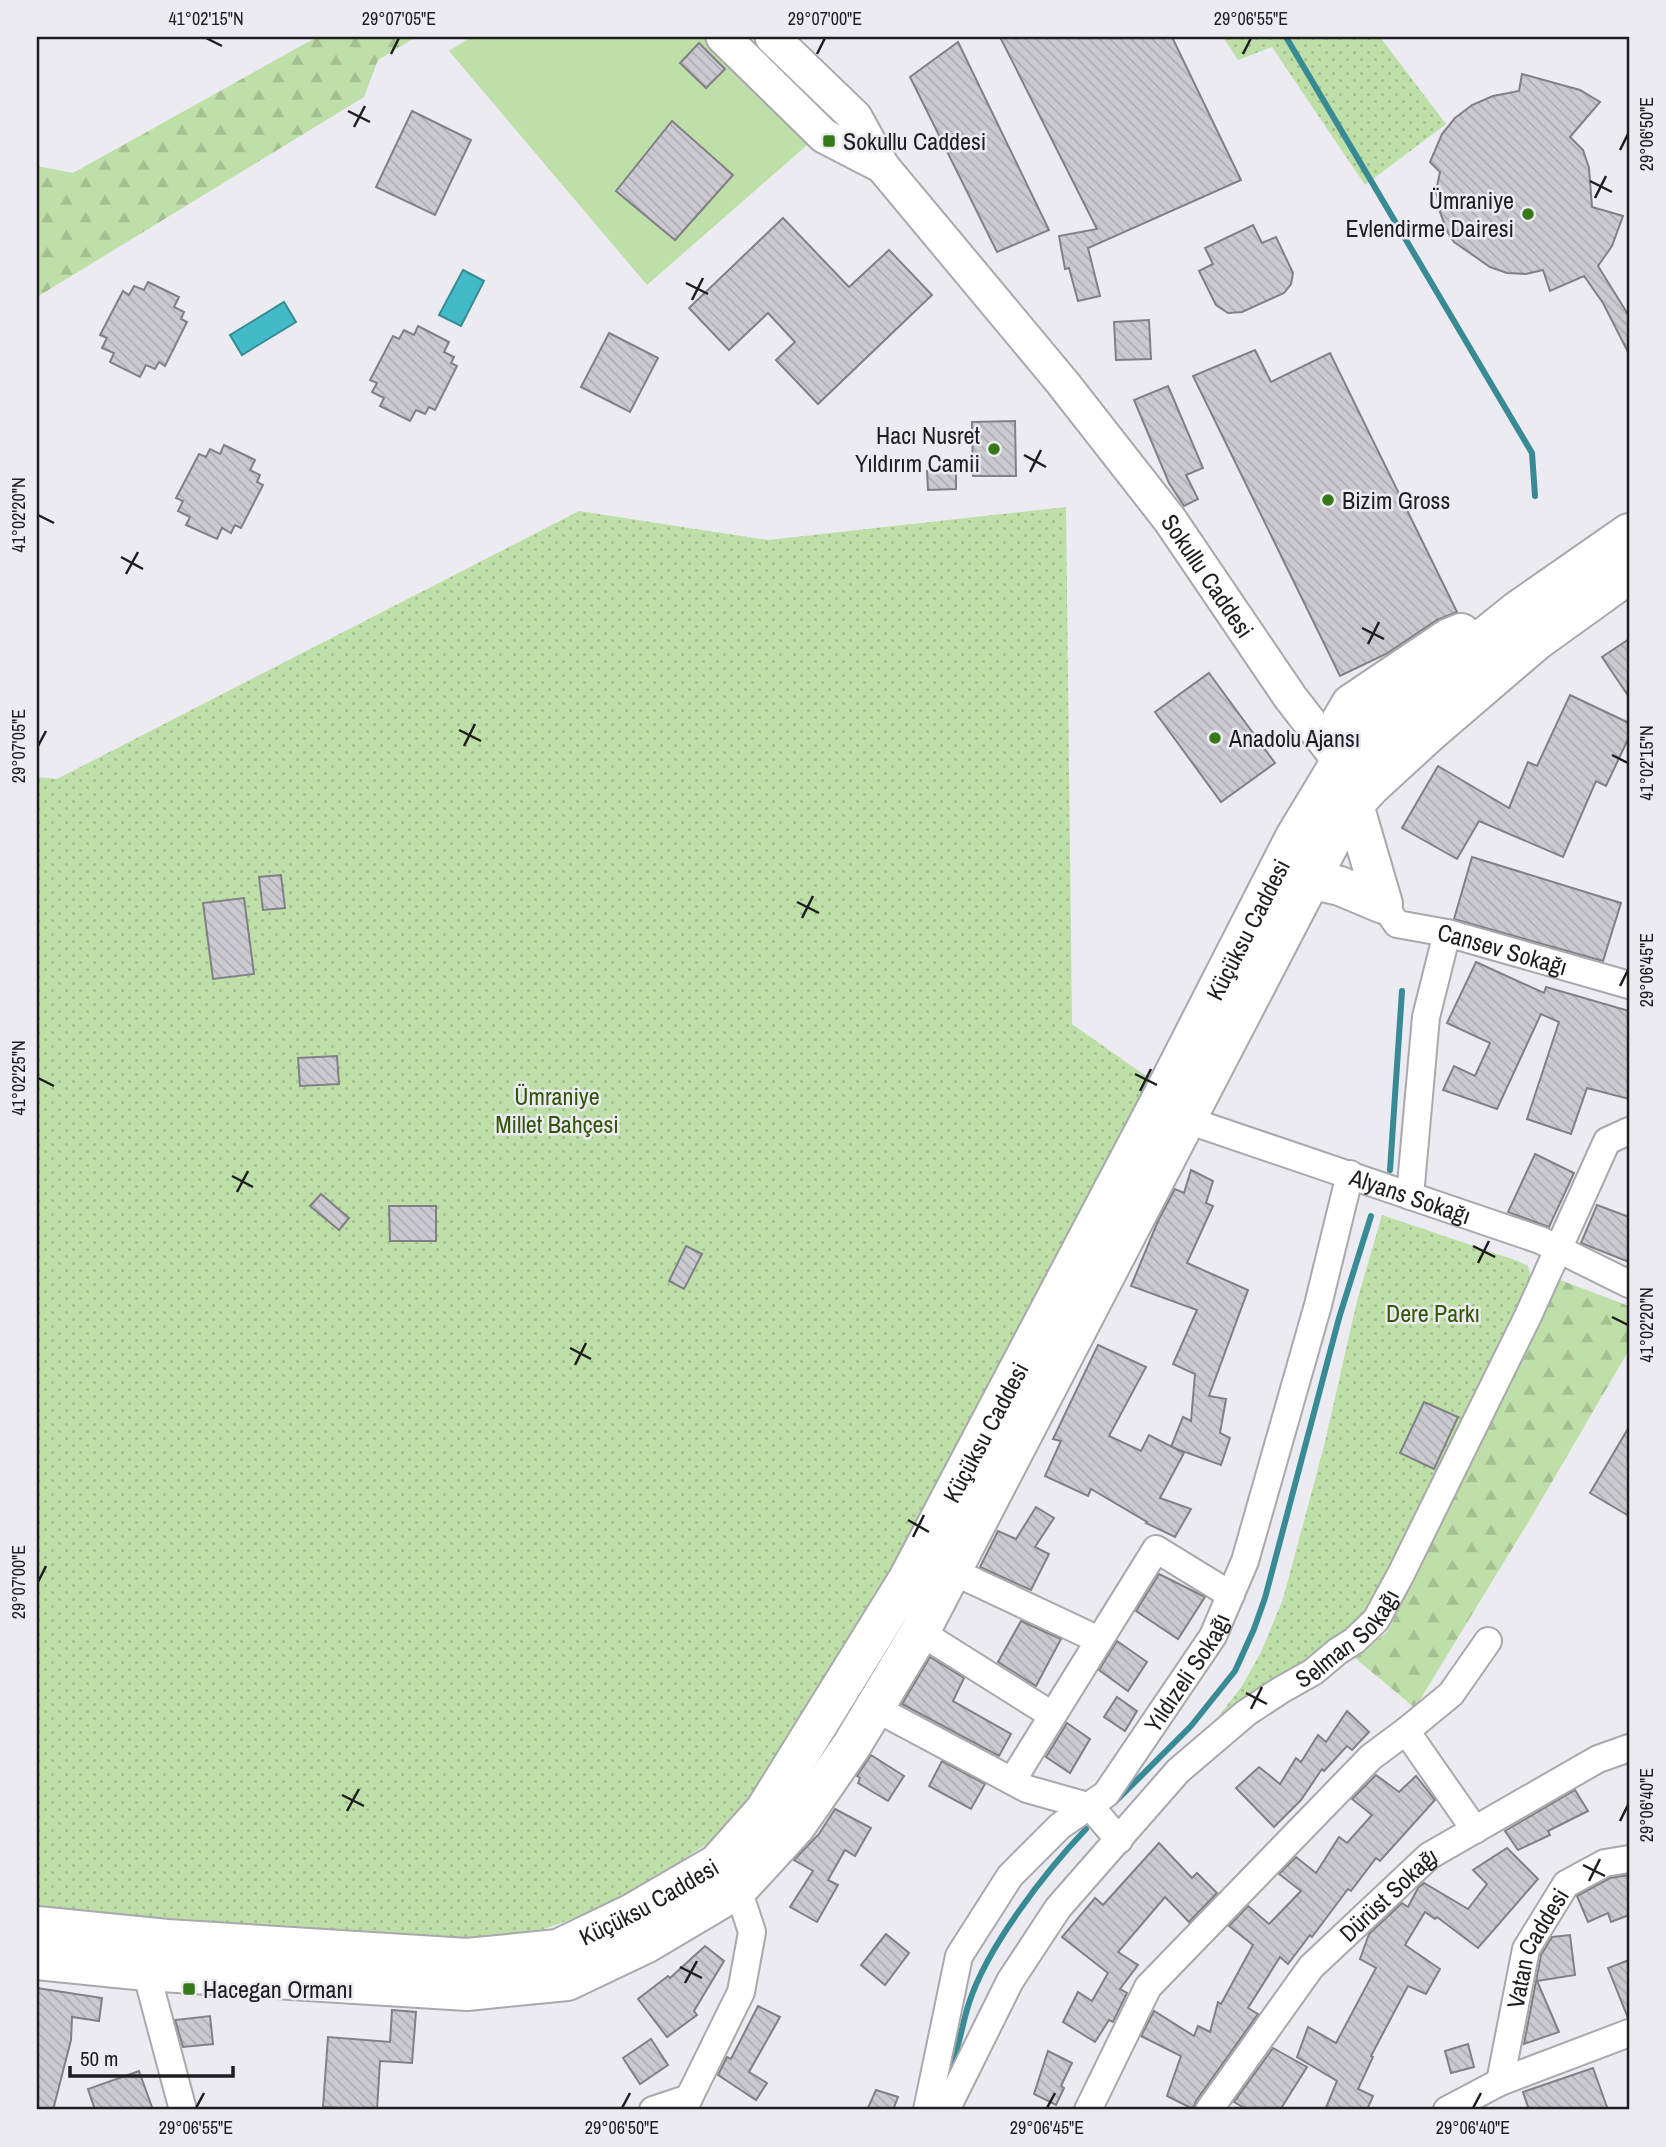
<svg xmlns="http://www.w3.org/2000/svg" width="1666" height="2147" font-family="'Archivo Narrow',sans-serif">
	<defs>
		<pattern id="grass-dots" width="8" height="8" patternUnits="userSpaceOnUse" patternTransform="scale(1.75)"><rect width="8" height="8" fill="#bfdfa8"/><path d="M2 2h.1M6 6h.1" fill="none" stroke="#a4bf90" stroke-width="1.8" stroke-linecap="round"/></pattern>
		<pattern id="forest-firs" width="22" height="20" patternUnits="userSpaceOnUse" patternTransform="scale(1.75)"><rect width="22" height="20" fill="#bfdfa8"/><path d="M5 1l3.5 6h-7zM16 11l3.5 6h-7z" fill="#a4bf90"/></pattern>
		<pattern id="building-back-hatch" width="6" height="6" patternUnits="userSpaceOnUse" patternTransform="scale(1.75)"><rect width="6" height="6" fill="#cbcad0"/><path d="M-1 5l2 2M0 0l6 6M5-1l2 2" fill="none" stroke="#aeadb2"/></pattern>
	</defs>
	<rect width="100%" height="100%" fill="#ebebf1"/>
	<g fill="url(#grass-dots)">
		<path d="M1223 37H1380L1446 124 1365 185 1272 47 1238 60Z"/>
		<path d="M1066 507 1072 1024 1153 1081 910 1565 742 1821 616 1903 483 1951 37 1909V777L57 779 579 511 768 540Z"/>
		<path d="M1382 1215 1518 1261 1528 1266 1532 1283 1436 1484 1355 1631 1212 1725 1242 1686 1261 1652 1283 1599 1324 1446 1357 1301Z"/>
	</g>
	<g fill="url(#forest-firs)">
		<path d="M317 37H416L378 60 364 97 37 297V166L73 173Z"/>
		<path d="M1560 1280 1629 1306V1350L1532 1516 1415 1708 1355 1658 1388 1631Z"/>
	</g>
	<path fill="#bfdfa8" d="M471 37H703L814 139 647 285 449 51Z"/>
	<g fill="#43bac7" stroke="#388b95" stroke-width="2">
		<path d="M463 270 484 281 461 326 439 315Z"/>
		<path d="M284 302 296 322 242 355 230 335Z"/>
	</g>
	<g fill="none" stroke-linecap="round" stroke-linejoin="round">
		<g stroke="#388b95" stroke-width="6">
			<path d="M1286 37 1532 453 1535 496"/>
			<path d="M1390 1170 1402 991"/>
			<path d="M1115 1802 1191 1726 1235 1671 1254 1629 1265 1598 1339 1318 1371 1216"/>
			<path d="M951 2065C960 2045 962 2024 969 2003 987 1947 1045 1872 1086 1829"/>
		</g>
	</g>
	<g fill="url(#building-back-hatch)" stroke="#808085" stroke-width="2">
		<path d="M1000 37H1172L1241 180 1088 248 1100 296 1078 301 1069 268 1065 269 1059 236 1097 229Z"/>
		<path d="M958 42 1049 230 997 252 910 77Z"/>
		<path d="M699 43 725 69 706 88 680 63Z"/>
		<path d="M1522 74 1580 90 1600 102 1570 137 1583 150 1589 168 1592 207 1623 216 1612 246 1598 266 1629 316V354L1603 303 1584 276 1550 291 1543 270 1526 274 1507 273 1490 267 1454 242 1447 231 1440 212 1436 191 1440 172 1430 162 1442 134 1455 118 1472 105 1493 96 1519 91Z"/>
		<path d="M412 111 471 140 435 215 376 187Z"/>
		<path d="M672 121 733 175 675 240 616 191Z"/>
		<path d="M783 218 849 287 889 250 932 295 818 404 776 360 795 342 768 313 729 350 689 308Z"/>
		<path d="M1253 225 1262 243 1276 237 1293 273 1291 284 1284 293 1242 312 1228 313 1216 305 1199 271 1213 264 1205 248Z"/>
		<path d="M148 282 179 297 174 307 184 312 181 319 187 322 165 366 159 362 155 369 146 365 140 377 110 362 114 353 102 348 107 338 100 335 123 291 129 295 134 286 144 290Z"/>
		<path d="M1149 320 1151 359 1116 360 1114 322Z"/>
		<path d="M418 326 449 342 444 352 454 357 451 363 457 366 435 410 429 407 425 414 416 410 410 421 380 406 384 398 372 392 377 383 370 380 393 336 399 339 404 330 414 335Z"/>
		<path d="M609 333 658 358 630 412 581 387Z"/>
		<path d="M1255 350 1271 382 1330 353 1457 612 1437 620 1386 654 1340 676 1193 376Z"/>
		<path d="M1168 386 1203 468 1186 475 1198 499 1184 506 1169 483 1134 400Z"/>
		<path d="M1015 421 1016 476H973L972 422Z"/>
		<path d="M224 445 255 460 250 470 260 475 257 482 263 485 241 528 235 525 231 533 222 528 217 539 186 525 190 517 178 511 183 501 176 498 199 454 206 457 210 449 220 454Z"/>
		<path d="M956 469V489L928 490 927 471Z"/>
		<path d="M1629 639V697L1602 657Z"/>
		<path d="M1209 673 1275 763 1221 802 1155 712Z"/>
		<path d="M1570 695 1629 723V737L1606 786 1596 781 1563 857 1479 821 1457 859 1402 828 1438 766 1509 808 1528 762 1537 766Z"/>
		<path d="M1472 857 1621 903 1603 961 1454 919Z"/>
		<path d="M281 875 285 908 263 910 259 877Z"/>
		<path d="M244 898 254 974 213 979 203 903Z"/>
		<path d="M1476 962 1544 993 1546 987 1629 1011V1099L1587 1088 1571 1134 1527 1119 1559 1022 1541 1014 1497 1109 1443 1090 1454 1066 1475 1076 1490 1043 1447 1023Z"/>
		<path d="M337 1056 339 1084 300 1086 298 1058Z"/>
		<path d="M1535 1154 1574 1173 1549 1227 1508 1212Z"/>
		<path d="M1191 1170 1213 1181 1206 1203 1213 1206 1187 1263 1248 1290 1209 1396 1226 1399 1220 1433 1230 1438 1221 1465 1171 1447 1183 1417 1191 1421 1195 1374 1173 1364 1197 1310 1131 1286 1158 1221 1175 1189 1184 1193Z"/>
		<path d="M321 1194 349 1218 339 1230 310 1206Z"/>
		<path d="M1597 1205 1629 1217V1262L1581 1243Z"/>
		<path d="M389 1206H436V1241H390Z"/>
		<path d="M686 1246 702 1254 684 1289 669 1281Z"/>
		<path d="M1098 1345 1146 1367 1109 1436 1141 1451 1149 1435 1184 1453 1160 1498 1191 1509 1175 1537 1146 1523 1147 1522 1091 1489 1088 1496 1045 1476 1061 1441 1053 1439Z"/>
		<path d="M1424 1402 1458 1417 1434 1469 1400 1453Z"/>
		<path d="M1629 1427V1516L1590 1493Z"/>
		<path d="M1036 1507 1054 1518 1035 1547 1049 1554 1031 1590 980 1567 998 1531 1016 1539Z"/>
		<path d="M1159 1574 1205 1597 1178 1639 1136 1611Z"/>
		<path d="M1021 1621 1061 1639 1036 1686 998 1662Z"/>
		<path d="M1117 1641 1147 1662 1128 1691 1099 1670Z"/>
		<path d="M930 1657 964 1678 953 1701 1011 1734 999 1756 902 1704Z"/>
		<path d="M1117 1697 1137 1711 1125 1731 1104 1717Z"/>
		<path d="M1347 1711 1369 1732 1352 1750 1347 1746 1324 1771 1322 1769 1301 1800 1274 1827 1236 1788 1259 1767 1280 1784 1296 1758 1301 1762 1318 1735 1326 1742Z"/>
		<path d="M1067 1723 1090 1739 1070 1773 1046 1757Z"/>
		<path d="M871 1755 904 1776 888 1801 858 1783 860 1778 857 1776Z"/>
		<path d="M942 1761 985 1784 971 1809 929 1786Z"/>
		<path d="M1376 1775 1399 1792 1416 1776 1435 1800 1380 1861 1376 1858 1351 1891 1348 1889 1312 1937 1310 1935 1288 1964 1280 1957 1248 2008 1258 2014 1196 2101 1193 2109 1167 2096 1181 2056 1141 2036 1154 2011 1194 2036 1198 2026 1210 2032 1218 2002 1221 2004 1253 1945 1229 1926 1248 1906 1269 1924 1301 1891 1279 1874 1296 1857 1316 1873 1339 1837 1347 1843 1372 1815 1352 1799Z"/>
		<path d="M1575 1790 1588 1811 1548 1831 1550 1835 1518 1850 1505 1831Z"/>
		<path d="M835 1809 871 1828 855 1856 845 1850 828 1880 838 1885 817 1922 790 1907 813 1871 794 1860 819 1834Z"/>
		<path d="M1159 1843 1192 1878 1197 1873 1217 1893 1189 1922 1165 1897 1118 1952 1138 1965 1120 1989 1127 1993 1113 2022 1109 2020 1095 2042 1063 2022 1078 1992 1092 2001 1108 1973 1062 1937 1095 1898 1103 1905Z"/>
		<path d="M1507 1848 1538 1879 1478 1948 1437 1917 1435 1919 1425 1912 1405 1945 1440 1969 1426 1994 1408 1986 1371 2056 1373 2057 1358 2089 1373 2096 1367 2110H1325L1337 2081 1297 2057 1308 2027 1336 2043 1376 1968 1360 1959 1369 1934 1402 1903 1408 1907 1418 1888 1424 1883 1468 1909 1487 1884 1473 1870Z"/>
		<path d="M1629 1875V1915L1611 1922 1608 1913 1588 1922 1577 1896 1610 1878Z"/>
		<path d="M886 1934 909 1953 885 1985 861 1965Z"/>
		<path d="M1570 1935 1575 1975 1537 1981 1559 2032 1524 2044 1541 1955 1552 1937Z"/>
		<path d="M705 1946 724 1961 694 2011 697 2015 667 2037 638 1999 668 1976 670 1978Z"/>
		<path d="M1629 1960V2018H1628L1608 1968Z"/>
		<path d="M37 1988 102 1998 99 2021 72 2017 71 2040 53 2110H37Z"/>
		<path d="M758 2006 780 2017 749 2072 767 2083 756 2100 718 2075 727 2057 731 2059Z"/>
		<path d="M392 2010 416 2012 412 2063 380 2061 377 2110 323 2107 328 2037 390 2042Z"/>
		<path d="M210 2016 213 2044 183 2047 175 2020Z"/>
		<path d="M651 2039 668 2065 640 2084 623 2058Z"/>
		<path d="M1468 2044 1474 2067 1451 2073 1445 2051Z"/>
		<path d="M1273 2048 1307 2067 1280 2110H1248L1234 2102Z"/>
		<path d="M1048 2051 1072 2063 1061 2086 1064 2088 1056 2105 1034 2094Z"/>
		<path d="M1593 2068 1608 2110H1529L1523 2092Z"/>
		<path d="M139 2071 153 2110H95L88 2089Z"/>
		<path d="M876 2090 898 2097 893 2110H867Z"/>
	</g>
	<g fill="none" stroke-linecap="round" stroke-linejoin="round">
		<g stroke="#a8a8ad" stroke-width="30">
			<g id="minor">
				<path id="s1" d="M1383 904 1397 924 1447 933 1629 985"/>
				<path id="s2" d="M1187 1120 1540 1240 1629 1284"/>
				<path d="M1410 1196 1426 1017 1447 933"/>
				<path d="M952 1571 1099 1640"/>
				<path d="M920 1632 1052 1715"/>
				<path d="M875 1708 1027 1789 1091 1807 1119 1840"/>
				<path d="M1406 1731 1451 1694 1488 1641"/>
				<path d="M1012 1781 1156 1549 1231 1595"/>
				<path d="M146 1971 183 2110"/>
				<path id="s3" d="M1500 2082 1526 1949 1566 1884 1605 1863 1629 1859"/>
				<path d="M653 2110 689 2098"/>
				<path d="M683 2110 741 1992 752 1932 738 1889"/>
				<path id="s4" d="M927 2110 959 1956 1010 1876 1060 1826 1106 1794 1213 1636 1245 1561 1318 1305 1350 1174"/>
				<path id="s5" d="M946 2110 1010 1981 1058 1908 1178 1771 1246 1713 1281 1690 1313 1672 1338 1651 1354 1641 1376 1620 1401 1574 1528 1316 1607 1141 1629 1131"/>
				<path d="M1088 2110 1148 1987 1371 1757 1406 1731 1475 1830"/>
				<path id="s6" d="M1209 2110 1311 1967 1429 1856 1598 1759 1629 1748"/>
				<path d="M1447 2110 1500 2082 1629 2033"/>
			</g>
		</g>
		<g stroke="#a8a8ad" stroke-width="37">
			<g id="tertiary">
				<path d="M723 37 824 136 882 166"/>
				<path id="s7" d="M772 37 855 117 882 166 1062 382 1170 520 1290 697 1342 764"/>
			</g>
		</g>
		<g stroke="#a8a8ad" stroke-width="42">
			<g id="primary">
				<path d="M1310 879 1340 886 1383 904 1342 764 1339 735 1341 721 1351 704 1449 638 1461 633"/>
				<path id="s8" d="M37 1926 167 1939 467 1958 558 1949 631 1914 717 1864 765 1810 908 1579 1158 1105 1295 837 1336 769 1461 656 1517 611 1629 533"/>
				<path d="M37 1960 146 1971 467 1991 567 1981 647 1943 738 1889 796 1826 852 1745 920 1632 1345 814 1371 786 1431 731 1536 641 1629 574"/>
			</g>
		</g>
		<use href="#minor" stroke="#fff" stroke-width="26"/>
		<use href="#tertiary" stroke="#fff" stroke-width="33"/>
		<use href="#primary" stroke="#fff" stroke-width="38"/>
	</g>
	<path fill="none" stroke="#1e1d20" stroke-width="2.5" d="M206 38 222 46M391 54 399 38M817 54 825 38M1243 54 1251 38M348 111 370 122M354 127 365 106M1620 150 1628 134M1590 181 1612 192M1595 198 1606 176M686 283 708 294M692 300 703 278M1024 455 1046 467M1030 472 1041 450M38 515 54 523M121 557 143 569M126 574 138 552M1362 628 1384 639M1368 644 1379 622M459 730 481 741M38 746 46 731M464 746 475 724M1612 755 1628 763M797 902 819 913M802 918 813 896M1620 986 1628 970M1135 1074 1157 1085M38 1078 54 1086M1140 1091 1151 1069M232 1176 253 1187M237 1192 248 1171M1473 1246 1495 1257M1478 1263 1489 1241M1612 1317 1628 1325M570 1348 591 1359M575 1365 586 1343M908 1520 929 1532M913 1537 924 1515M38 1582 46 1566M1246 1693 1267 1704M1251 1709 1262 1687M342 1795 364 1806M347 1811 359 1789M1620 1821 1628 1805M1583 1865 1605 1876M1589 1881 1600 1859M680 1967 702 1978M685 1983 697 1961M196 2108 204 2093M622 2108 630 2093M1047 2108 1055 2093M1473 2108 1481 2093"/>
	<g fill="#377918" stroke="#ebebf1" stroke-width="2.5">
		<rect x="822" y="134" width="14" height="14" rx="3.5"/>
		<circle cx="1528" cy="214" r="7"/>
		<circle cx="994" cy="449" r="7"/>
		<circle cx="1328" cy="500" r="7"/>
		<circle cx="1215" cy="738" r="7"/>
		<rect x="182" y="1982" width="14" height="14" rx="3.5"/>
	</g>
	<g text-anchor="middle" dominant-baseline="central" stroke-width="5" stroke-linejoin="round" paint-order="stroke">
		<g font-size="24" fill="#1e1d20" stroke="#ebebf1" text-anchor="start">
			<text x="843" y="141">Sokullu Caddesi</text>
			<text x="1514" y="200" text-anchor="end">Ümraniye<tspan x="1514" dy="28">Evlendirme Dairesi</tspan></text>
			<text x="980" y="435" text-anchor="end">Hacı Nusret<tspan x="980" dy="28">Yıldırım Camii</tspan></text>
			<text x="1342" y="500">Bizim Gross</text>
			<text x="1229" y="738">Anadolu Ajansı</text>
			<text x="203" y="1989">Hacegan Ormanı</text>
		</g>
		<g font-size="24" fill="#1e1d20" stroke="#ebebf1">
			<text stroke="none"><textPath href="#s7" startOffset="695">Sokullu Caddesi</textPath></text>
			<text stroke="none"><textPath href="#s8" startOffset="1780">Küçüksu Caddesi</textPath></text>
			<text stroke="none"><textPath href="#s1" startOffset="133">Cansev Sokağı</textPath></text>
			<text stroke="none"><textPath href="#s2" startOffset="236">Alyans Sokağı</textPath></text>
			<text stroke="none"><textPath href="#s8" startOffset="1213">Küçüksu Caddesi</textPath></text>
			<text stroke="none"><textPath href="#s5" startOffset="630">Selman Sokağı</textPath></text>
			<text stroke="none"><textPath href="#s4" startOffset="525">Yıldızeli Sokağı</textPath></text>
			<text stroke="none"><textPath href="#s6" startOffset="282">Dürüst Sokağı</textPath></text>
			<text stroke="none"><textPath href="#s8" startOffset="625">Küçüksu Caddesi</textPath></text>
			<text stroke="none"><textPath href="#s3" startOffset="140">Vatan Caddesi</textPath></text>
		</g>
		<g font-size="24" fill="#325508" stroke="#ebebf1">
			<text x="557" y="1096">Ümraniye<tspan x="557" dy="28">Millet Bahçesi</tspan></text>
			<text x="1433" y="1313">Dere Parkı</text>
		</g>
	</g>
	<rect width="1666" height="2147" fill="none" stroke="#ebebf1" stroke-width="77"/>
	<path d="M70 2066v10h163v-10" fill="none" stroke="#1e1d20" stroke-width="3.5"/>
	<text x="80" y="2066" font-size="21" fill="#1e1d20" stroke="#ebebf1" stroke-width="5" paint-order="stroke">50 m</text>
	<rect x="38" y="38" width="1590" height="2070" fill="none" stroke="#1e1d20" stroke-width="2.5"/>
	<g font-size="18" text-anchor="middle" fill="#1e1d20">
		<text x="206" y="25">41°02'15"N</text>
		<text x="399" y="25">29°07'05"E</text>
		<text x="825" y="25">29°07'00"E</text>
		<text x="1251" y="25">29°06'55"E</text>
		<text transform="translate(1647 134) rotate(-90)" y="6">29°06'50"E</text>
		<text transform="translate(19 515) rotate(-90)" y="6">41°02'20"N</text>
		<text transform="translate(19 746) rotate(-90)" y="6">29°07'05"E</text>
		<text transform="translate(1647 763) rotate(-90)" y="6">41°02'15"N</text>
		<text transform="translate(1647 970) rotate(-90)" y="6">29°06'45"E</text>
		<text transform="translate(19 1078) rotate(-90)" y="6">41°02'25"N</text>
		<text transform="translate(1647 1325) rotate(-90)" y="6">41°02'20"N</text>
		<text transform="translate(19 1582) rotate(-90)" y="6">29°07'00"E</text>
		<text transform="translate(1647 1805) rotate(-90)" y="6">29°06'40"E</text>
		<text x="196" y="2134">29°06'55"E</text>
		<text x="622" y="2134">29°06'50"E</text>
		<text x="1047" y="2134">29°06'45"E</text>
		<text x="1473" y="2134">29°06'40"E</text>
	</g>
</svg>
